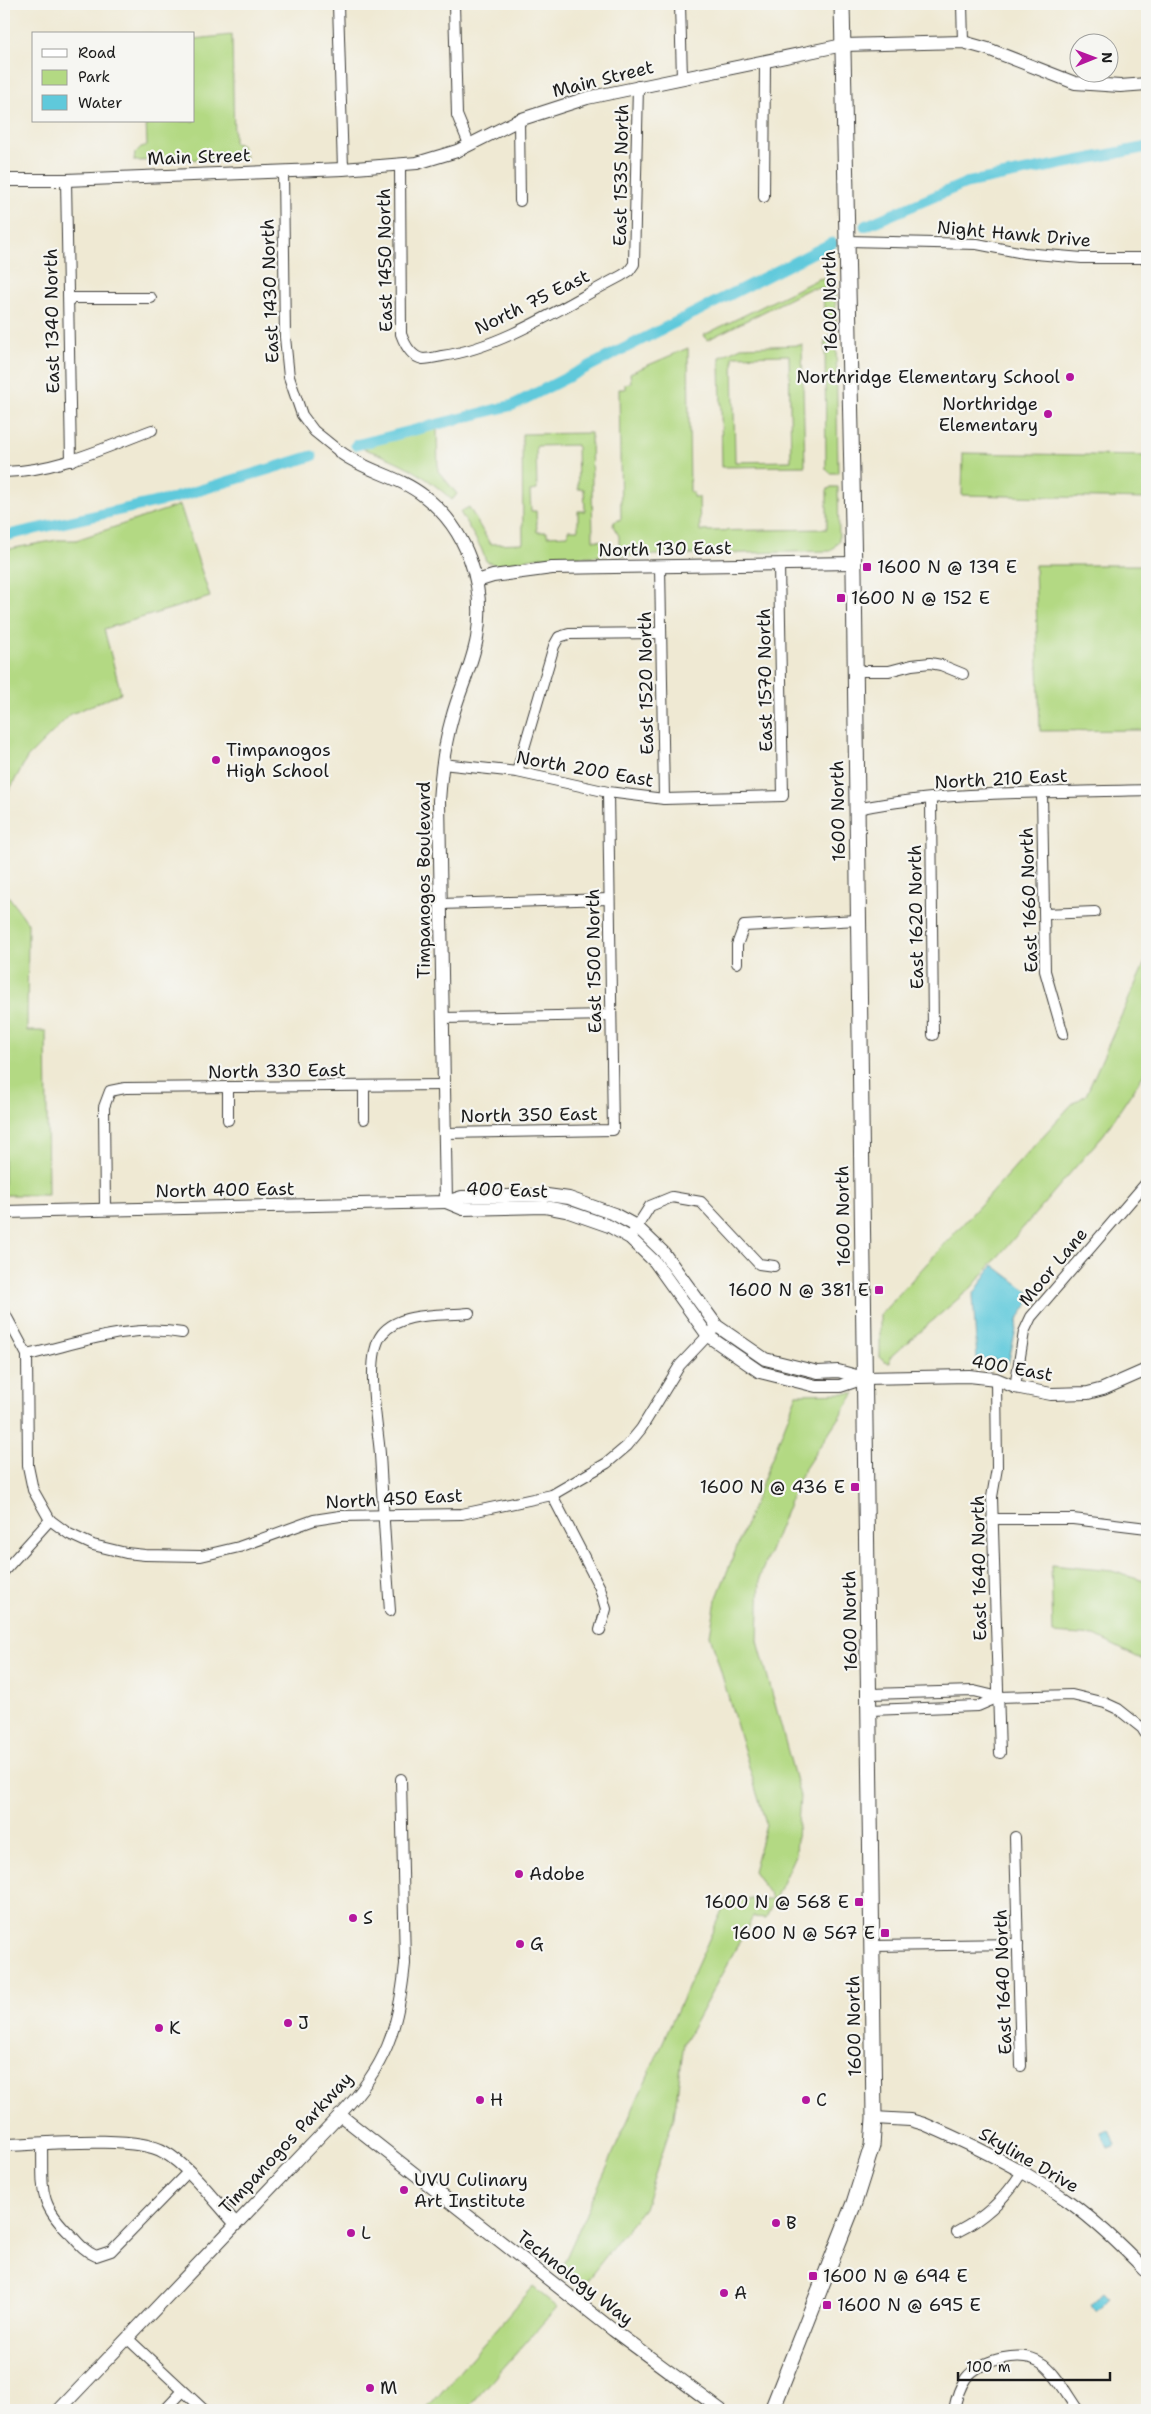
<svg xmlns="http://www.w3.org/2000/svg" width="1151" height="2414" font-family="'Shantell Sans',sans-serif">
	<rect width="100%" height="100%" fill="#f6f6f2"/>
	<filter id="ink" filterUnits="userSpaceOnUse"><feTurbulence type="fractalNoise" baseFrequency=".02" numOctaves="2"/><feDisplacementMap in="SourceGraphic" scale="10" xChannelSelector="R" yChannelSelector="G"/><feConvolveMatrix kernelMatrix="1 2 1 2 8 2 1 2 1" color-interpolation-filters="sRGB"/></filter>
	<filter id="wash" filterUnits="userSpaceOnUse"><feTurbulence type="fractalNoise" baseFrequency=".0096" numOctaves="4" result="noise"/><feDisplacementMap in="SourceGraphic" scale="20" xChannelSelector="R" yChannelSelector="G"/><feGaussianBlur stdDeviation="1.12" result="paint"/><feColorMatrix in="noise" values="0 0 0 0 0 0 0 0 0 0 0 0 0 0 0 0 0 1.4 0 .05"/><feComposite in="paint" operator="in"/></filter>
	<g filter="url(#wash)">
		<rect width="100%" height="100%" fill="#efe9d3"/>
		<g fill="#b3d983" stroke="#687a50" fill-rule="evenodd">
			<path d="M232 35 234 143 242 145 246 158 134 161 135 153 141 147 147 146 146 121H194V39Z"/>
			<path d="M824 278 835 282 836 323H828L824 320 823 288 809 289 707 340 704 335 818 279Z"/>
			<path d="M829 336H836L838 473H830L826 469 825 339Z"/>
			<path d="M802 345 805 466 722 467 720 357 741 347ZM789 355 791 461 735 462 733 356Z"/>
			<path d="M688 348 690 492H693V497H699L700 531 827 529V490L831 487H838L839 541 831 551 619 556V536L613 526 614 522 621 519 619 389H625V384L631 383 630 373Z"/>
			<path d="M437 428 438 471 457 494 452 500C422 472 396 459 358 447Z"/>
			<path d="M591 433 593 540 603 541V556L540 557 495 565 486 561 481 548 460 512 469 507 490 544 523 543 522 434ZM577 445 578 489H584L585 511H578V530H568V535L547 536V532H537L536 511H531L530 491 537 490 536 446Z"/>
			<path d="M963 453 1147 456V499L962 495Z"/>
			<path d="M180 505 210 597 104 629 121 693 71 714 27 758 4 800V550L57 540H76Z"/>
			<path d="M1035 565H1147V730L1040 731Z"/>
			<path d="M4 890 28 923 27 1031H46L48 1195H4Z"/>
			<path d="M1147 958V1067L1144 1074 1104 1134 971 1288 890 1357V1363L885 1362 880 1357V1315L1072 1104 1086 1095Z"/>
			<path d="M855 1393 800 1476 760 1576 758 1641 800 1796 796 1853 766 1918 753 1917 684 2043 674 2117 644 2208 584 2284 562 2267 727 1899H773L753 1871 766 1824 710 1635 716 1600 797 1394Z"/>
			<path d="M1051 1565 1112 1571 1147 1582V1662L1095 1636 1053 1633Z"/>
			<path d="M533 2287 557 2307 466 2410H426Z"/>
		</g>
		<g fill="#5fc9db" stroke="#3e727c">
			<path d="M993 1265 1034 1296 1019 1317 1008 1364 991 1358 977 1360 973 1295Z"/>
			<path d="M1110 2129 1116 2145 1108 2148 1102 2132Z"/>
			<path d="M1104 2291 1110 2297 1096 2311 1090 2304Z"/>
		</g>
		<g fill="none" stroke-linecap="round" stroke-linejoin="round">
			<g stroke="#5fc9db" stroke-width="11">
				<path d="M865 226 966 183 1147 147"/>
				<path d="M356 445 513 405 832 243"/>
				<path d="M4 536 174 498 312 456"/>
			</g>
		</g>
	</g>
	<g filter="url(#ink)">
		<g fill="none" stroke-linecap="round" stroke-linejoin="round">
			<g stroke="#3c3b37" stroke-width="12">
				<g id="minor">
					<path d="M338 4 343 169"/>
					<path d="M454 4 457 115 469 144"/>
					<path d="M680 4 682 78"/>
					<path d="M962 4 963 42"/>
					<path d="M519 120 520 201"/>
					<path d="M400 165 401 334C405 345 411 357 423 359 429 359 437 357 442 356 502 348 567 304 621 276L629 271 634 264 638 86"/>
					<path d="M283 171 285 337 289 377 302 415 314 431 340 452"/>
					<path d="M66 180 71 461"/>
					<path d="M764 197 765 62"/>
					<path d="M848 241 977 244 1024 253 1082 258H1147"/>
					<path d="M69 298H151"/>
					<path d="M4 472C56 471 104 448 152 430"/>
					<path d="M660 566 664 799"/>
					<path d="M855 671H889L912 665 930 663 941 665 963 674"/>
					<path d="M442 764 517 772 608 792 664 799 783 796 779 564"/>
					<path d="M517 772 554 646 559 637 569 634 661 633"/>
					<path d="M1042 793 1045 971 1063 1034"/>
					<path d="M931 799 933 1035"/>
					<path d="M857 809C951 790 1051 793 1147 790"/>
					<path d="M440 904 609 899"/>
					<path d="M1045 914 1095 912"/>
					<path d="M737 963V945L744 926 858 920"/>
					<path d="M442 1018 611 1015"/>
					<path d="M364 1086V1119"/>
					<path d="M228 1087V1120"/>
					<path d="M445 1133 613 1130 608 792"/>
					<path d="M105 1210 104 1107 110 1091 125 1088 444 1085"/>
					<path d="M633 1233 650 1206 672 1197 701 1202 759 1264 774 1266"/>
					<path d="M4 1312 27 1355 28 1466 33 1490 50 1520 69 1534 93 1545 126 1553 145 1555 201 1556 239 1547 314 1520 340 1516 462 1514 552 1495 607 1463 627 1446 641 1429 680 1365 713 1330"/>
					<path d="M27 1355C77 1344 131 1323 182 1333"/>
					<path d="M996 1379 997 1468 992 1497 1000 1753"/>
					<path d="M1015 1387 1024 1332 1031 1317 1147 1182"/>
					<path d="M552 1495 600 1588 606 1609 600 1630"/>
					<path d="M992 1519H1073L1147 1528"/>
					<path d="M4 1571 50 1520"/>
					<path d="M390 1611C386 1558 383 1507 380 1454 378 1426 364 1357 382 1334 400 1311 443 1316 469 1313"/>
					<path d="M870 1694 974 1691 999 1697 1072 1695 1105 1703 1118 1709 1142 1728 1147 1736"/>
					<path d="M870 1710 978 1706 999 1697"/>
					<path d="M1015 1837 1021 2066"/>
					<path d="M872 1946 1018 1944"/>
					<path d="M340 2115C386 2066 398 2031 405 1964L401 1779"/>
					<path d="M42 2144C43 2189 37 2203 72 2236 79 2244 86 2252 96 2256L111 2251 188 2172"/>
					<path d="M957 2232C985 2218 1005 2199 1022 2172"/>
					<path d="M127 2338 204 2410"/>
					<path d="M165 2410 183 2391"/>
					<path d="M954 2410C956 2399 959 2388 966 2378 981 2359 1023 2349 1043 2364 1057 2375 1068 2396 1078 2410"/>
				</g>
			</g>
			<g stroke="#3c3b37" stroke-width="14">
				<g id="tertiary">
					<path d="M4 180H66L343 169 417 163 457 151 519 120 587 98 843 45 963 42 988 49 1075 83 1120 86 1147 84"/>
					<path d="M340 452C365 471 399 476 424 496 467 529 486 585 477 638 472 666 459 691 452 718 444 746 441 772 439 801L446 1202"/>
					<path d="M477 581 493 576 552 568 854 563"/>
					<path d="M446 1202 463 1209 545 1207 566 1211 609 1226 630 1238 655 1262 708 1336 760 1372 816 1386H840L864 1378"/>
					<path d="M4 1212 446 1202 462 1197 547 1195 569 1198 614 1214 636 1226 663 1252 717 1326 765 1359 818 1372 838 1371 864 1378 969 1376 996 1379 1015 1387 1051 1394 1088 1393 1103 1389 1144 1371 1147 1368"/>
					<path d="M874 2118 910 2120 924 2124C973 2145 1025 2170 1068 2201 1097 2222 1123 2247 1147 2272"/>
					<path d="M4 2145C40 2144 136 2135 164 2152 188 2165 216 2202 235 2223"/>
					<path d="M59 2410 340 2115 613 2330 721 2410"/>
				</g>
			</g>
			<g stroke="#3c3b37" stroke-width="17">
				<path id="secondary" d="M772 2410 854 2203 872 2146 874 2118 854 573 842 4"/>
			</g>
			<use href="#minor" stroke="#fff" stroke-width="10"/>
			<use href="#tertiary" stroke="#fff" stroke-width="12"/>
			<use href="#secondary" stroke="#fff" stroke-width="15"/>
		</g>
	</g>
	<g fill="#b5179e" stroke="#f6f6f2" stroke-width="2">
		<circle cx="1070" cy="377" r="5"/>
		<circle cx="1048" cy="414" r="5"/>
		<rect x="862" y="562" width="10" height="10" rx="2.5"/>
		<rect x="836" y="593" width="10" height="10" rx="2.5"/>
		<circle cx="216" cy="760" r="5"/>
		<rect x="874" y="1285" width="10" height="10" rx="2.5"/>
		<rect x="850" y="1482" width="10" height="10" rx="2.5"/>
		<circle cx="519" cy="1874" r="5"/>
		<rect x="854" y="1897" width="10" height="10" rx="2.5"/>
		<circle cx="353" cy="1918" r="5"/>
		<rect x="880" y="1928" width="10" height="10" rx="2.5"/>
		<circle cx="520" cy="1944" r="5"/>
		<circle cx="288" cy="2023" r="5"/>
		<circle cx="159" cy="2028" r="5"/>
		<circle cx="480" cy="2100" r="5"/>
		<circle cx="806" cy="2100" r="5"/>
		<circle cx="404" cy="2190" r="5"/>
		<circle cx="776" cy="2223" r="5"/>
		<circle cx="351" cy="2233" r="5"/>
		<rect x="808" y="2271" width="10" height="10" rx="2.5"/>
		<circle cx="724" cy="2293" r="5"/>
		<rect x="822" y="2300" width="10" height="10" rx="2.5"/>
		<circle cx="370" cy="2388" r="5"/>
	</g>
	<g text-anchor="middle" dominant-baseline="central" stroke-width="4.5" stroke-linejoin="round" paint-order="stroke">
		<g font-size="18" fill="#1c1c1c" stroke="#f6f6f2">
			<text transform="translate(603 79) rotate(-14)">Main Street</text>
			<text transform="translate(199 157) rotate(-2)">Main Street</text>
			<text transform="translate(621 175) rotate(-89)">East 1535 North</text>
			<text transform="translate(1014 234) rotate(5)">Night Hawk Drive</text>
			<text transform="translate(385 260) rotate(-91)">East 1450 North</text>
			<text transform="translate(270 291) rotate(-92)">East 1430 North</text>
			<text transform="translate(830 301) rotate(-91)">1600 North</text>
			<text transform="translate(532 302) rotate(-26)">North 75 East</text>
			<text transform="translate(52 321) rotate(-91)">East 1340 North</text>
			<text transform="translate(665 549) rotate(-1)">North 130 East</text>
			<text transform="translate(765 680) rotate(-91)">East 1570 North</text>
			<text transform="translate(646 683) rotate(-91)">East 1520 North</text>
			<text transform="translate(585 769) rotate(10)">North 200 East</text>
			<text transform="translate(1001 779) rotate(-3)">North 210 East</text>
			<text transform="translate(838 811) rotate(-91)">1600 North</text>
			<text transform="translate(424 880) rotate(-90)">Timpanogos Boulevard</text>
			<text transform="translate(1029 900) rotate(-92)">East 1660 North</text>
			<text transform="translate(916 917) rotate(-91)">East 1620 North</text>
			<text transform="translate(594 961) rotate(-91)">East 1500 North</text>
			<text transform="translate(277 1071) rotate(-1)">North 330 East</text>
			<text transform="translate(529 1115) rotate(-1)">North 350 East</text>
			<text transform="translate(225 1190) rotate(-1)">North 400 East</text>
			<text transform="translate(507 1190) rotate(2)">400 East</text>
			<text transform="translate(843 1216) rotate(-91)">1600 North</text>
			<text transform="translate(1053 1267) rotate(-50)">Moor Lane</text>
			<text transform="translate(1012 1368) rotate(10)">400 East</text>
			<text transform="translate(394 1499) rotate(-3)">North 450 East</text>
			<text transform="translate(979 1568) rotate(-91)">East 1640 North</text>
			<text transform="translate(850 1621) rotate(-91)">1600 North</text>
			<text transform="translate(1003 1982) rotate(-92)">East 1640 North</text>
			<text transform="translate(854 2026) rotate(-91)">1600 North</text>
			<text transform="translate(286 2143) rotate(-47)">Timpanogos Parkway</text>
			<text transform="translate(1029 2160) rotate(30)">Skyline Drive</text>
			<text transform="translate(575 2278) rotate(38)">Technology Way</text>
		</g>
		<g font-size="18" fill="#1c1c1c" stroke="#f6f6f2" text-anchor="start">
			<text x="1060" y="377" text-anchor="end">Northridge Elementary School</text>
			<text x="1038" y="404" text-anchor="end">Northridge<tspan x="1038" dy="21">Elementary</tspan></text>
			<text x="877" y="567">1600 N @ 139 E</text>
			<text x="851" y="598">1600 N @ 152 E</text>
			<text x="226" y="750">Timpanogos<tspan x="226" dy="21">High School</tspan></text>
			<text x="869" y="1290" text-anchor="end">1600 N @ 381 E</text>
			<text x="845" y="1487" text-anchor="end">1600 N @ 436 E</text>
			<text x="529" y="1874">Adobe</text>
			<text x="849" y="1902" text-anchor="end">1600 N @ 568 E</text>
			<text x="363" y="1918">S</text>
			<text x="875" y="1933" text-anchor="end">1600 N @ 567 E</text>
			<text x="530" y="1944">G</text>
			<text x="298" y="2023">J</text>
			<text x="169" y="2028">K</text>
			<text x="490" y="2100">H</text>
			<text x="816" y="2100">C</text>
			<text x="414" y="2180">UVU Culinary<tspan x="414" dy="21">Art Institute</tspan></text>
			<text x="786" y="2223">B</text>
			<text x="361" y="2233">L</text>
			<text x="823" y="2276">1600 N @ 694 E</text>
			<text x="734" y="2293">A</text>
			<text x="837" y="2305">1600 N @ 695 E</text>
			<text x="380" y="2388">M</text>
		</g>
	</g>
	<rect width="1151" height="2414" fill="none" stroke="#f6f6f2" stroke-width="20"/>
	<rect x="32" y="32" width="162" height="90" fill="#f6f6f2" stroke="#9f9f9c"/>
	<rect x="42" y="49" width="25" height="8" fill="#ffffff" stroke="#9f9f9c"/>
	<text x="78" y="58" font-size="15" fill="#1c1c1c">Road</text>
	<rect x="42" y="70" width="25" height="15" fill="#b3d983" stroke="#9f9f9c"/>
	<text x="78" y="82" font-size="15" fill="#1c1c1c">Park</text>
	<rect x="42" y="95" width="25" height="15" fill="#5fc9db" stroke="#9f9f9c"/>
	<text x="78" y="108" font-size="15" fill="#1c1c1c">Water</text>
	<g transform="translate(1094 58) rotate(89)"><circle r="24" fill="#f6f6f2" stroke="#9f9f9c"/>
	<path d="M0-4L9 19L0 12L-9 19Z" fill="#b5179e"/>
	<text y="-8" font-size="14" font-weight="bold" text-anchor="middle" fill="#1c1c1c">N</text>
	</g>
	<path d="M958 2372v8h152v-8" fill="none" stroke="#1c1c1c" stroke-width="2.5"/>
	<text x="966" y="2372" font-size="15" fill="#1c1c1c" stroke="#f6f6f2" stroke-width="4" paint-order="stroke">100 m</text>
</svg>
